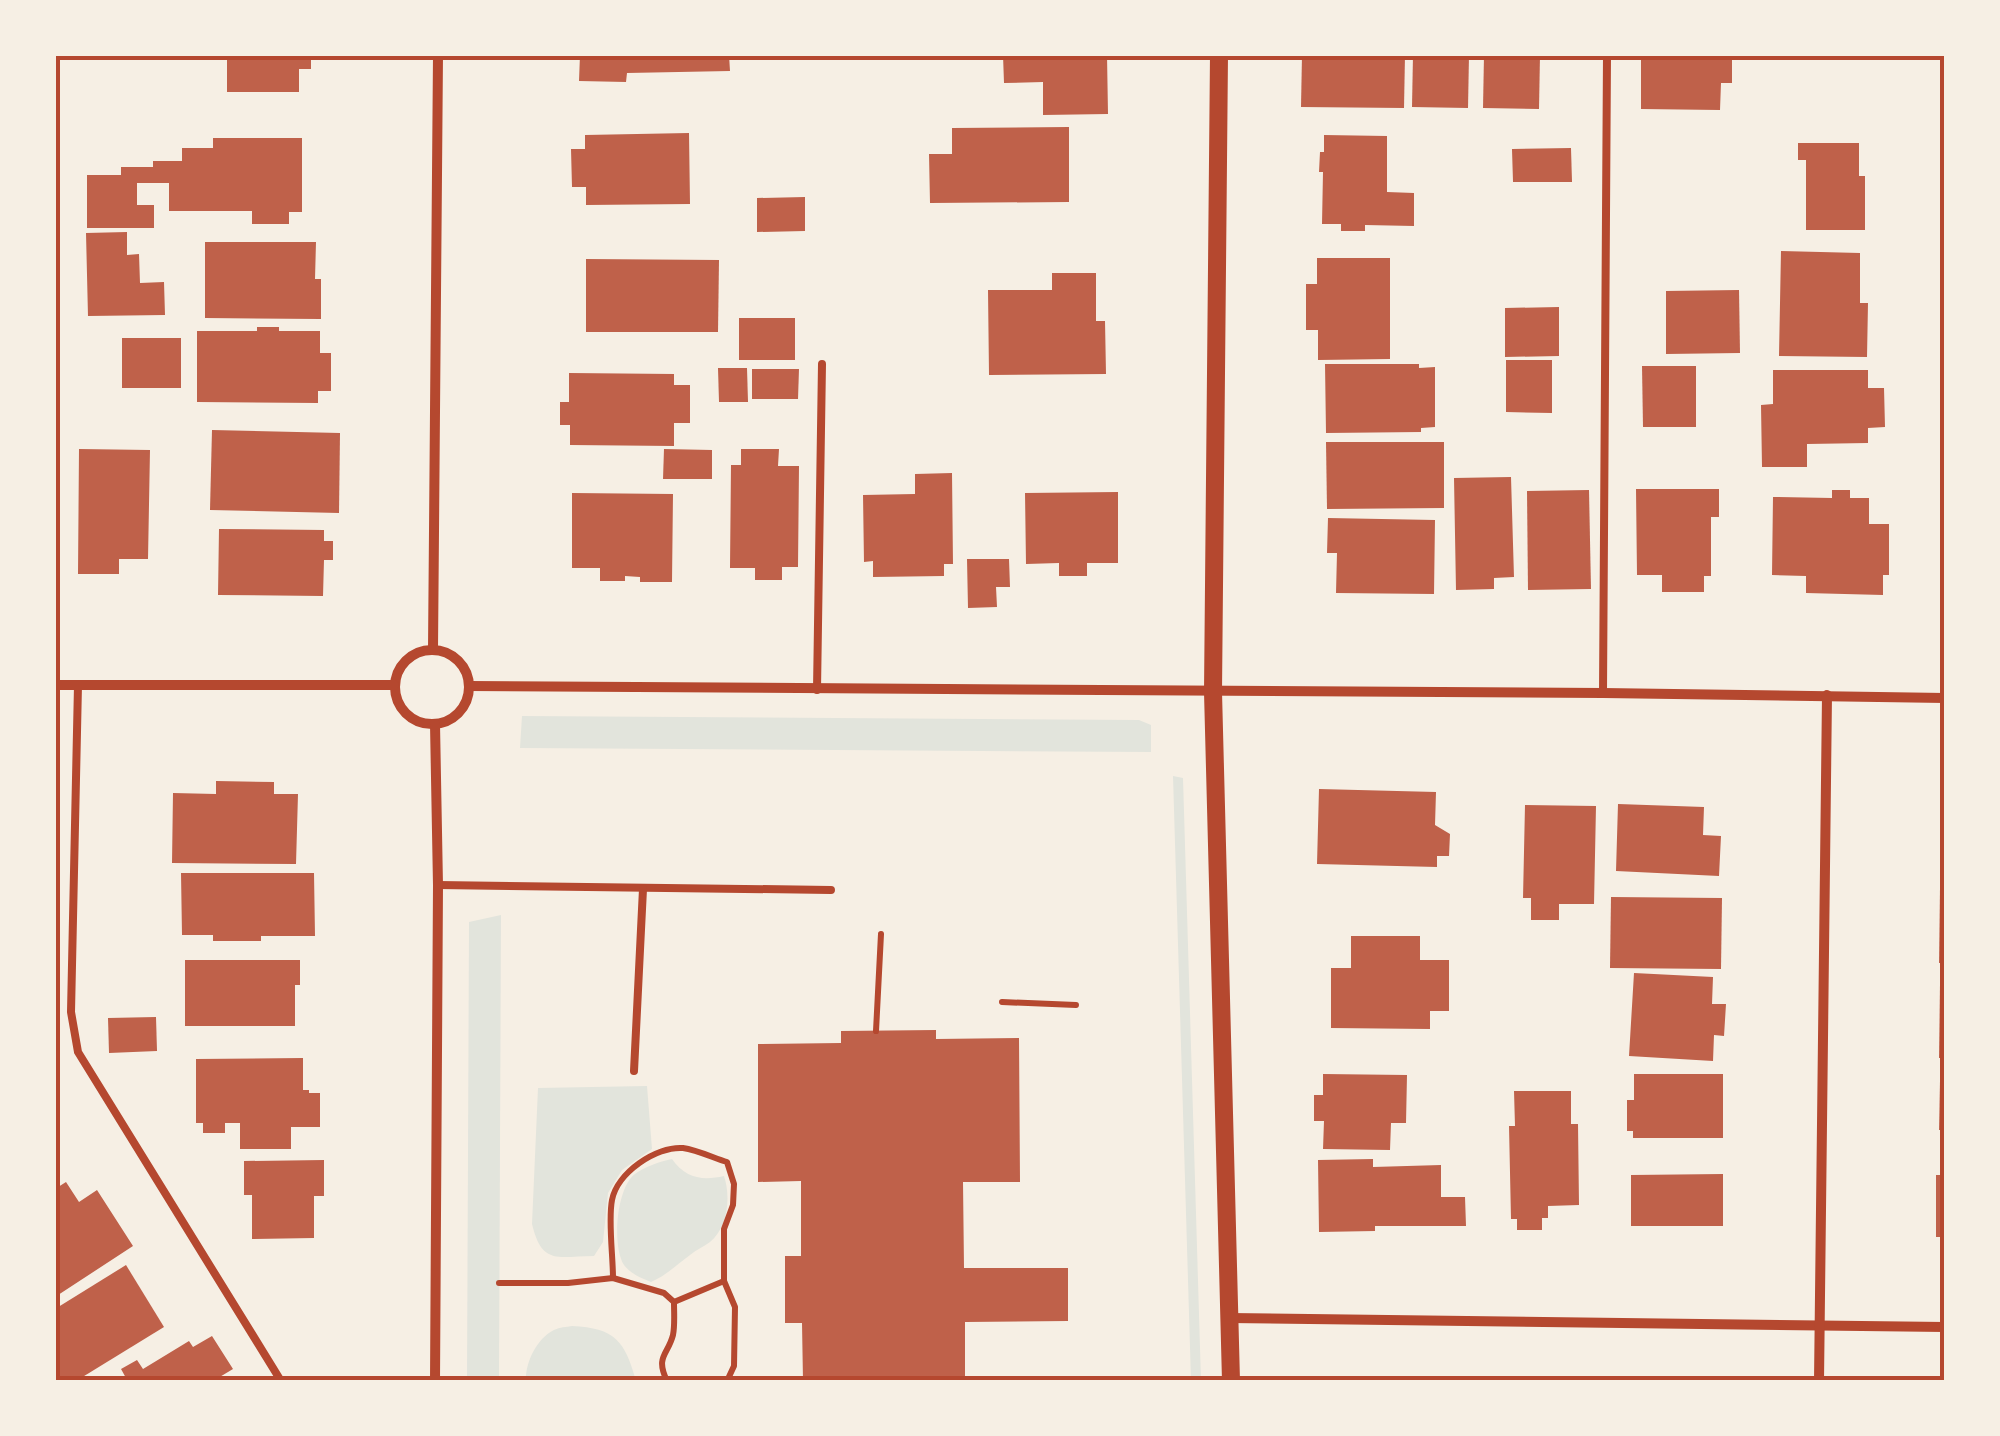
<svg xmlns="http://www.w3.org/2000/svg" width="2000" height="1436" font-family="Merriweather,serif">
	<rect width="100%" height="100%" fill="#f6efe4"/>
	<g fill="#e2e4dc">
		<path d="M522 716 1139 720 1151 725V752L520 748Z"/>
		<path d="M1173 776 1183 778 1201 1381H1191Z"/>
		<path d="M501 915 499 1381H467L469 922Z"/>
		<path d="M647 1086 652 1149 622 1170 608 1193 603 1242 594 1256C558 1256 542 1266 532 1224L538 1088Z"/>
		<path d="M672 1159C685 1178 702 1181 724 1176 731 1197 728 1227 710 1242 703 1247 696 1250 690 1255 676 1265 667 1275 651 1282 641 1278 631 1274 624 1265 612 1247 616 1188 635 1174 644 1167 661 1161 672 1159Z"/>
		<path d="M572 1326C615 1328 625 1341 636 1381H526C525 1363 537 1338 554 1330 560 1327 566 1327 572 1326Z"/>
	</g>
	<g fill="#bf614a">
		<path d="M227 55H311V69H299V92H227Z"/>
		<path d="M580 55H729L730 71 627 73 626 82 579 81Z"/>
		<path d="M1003 55H1107L1108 114 1043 115V82L1004 83Z"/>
		<path d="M1302 55H1405L1404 108 1301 107Z"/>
		<path d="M1413 55H1469L1468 108 1412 107Z"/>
		<path d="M1484 55H1540L1539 109 1483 108Z"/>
		<path d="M1641 55H1732V83H1721L1720 110 1641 109Z"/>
		<path d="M1069 127V202L930 203 929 154H952V128Z"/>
		<path d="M689 133 690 204 586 205V187H572L571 149H585V135Z"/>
		<path d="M1324 135 1387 136V192L1414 193V226L1365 225V231H1341V224H1322L1323 172H1319L1320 152H1324Z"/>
		<path d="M213 138H302V212H289V224H252V211H169V183H137V205H154V228H87V175H121V167H153V161H182V148H213Z"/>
		<path d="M1798 143H1859V176H1865V230H1806V160H1798Z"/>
		<path d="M1571 148 1572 182H1513L1512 149Z"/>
		<path d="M805 197V231L757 232V198Z"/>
		<path d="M127 232V255L139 254 140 283 164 282 165 315 88 316 86 233Z"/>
		<path d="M205 242H316L315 279H321V319L205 318Z"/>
		<path d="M1781 251 1860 253V303H1868L1867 357 1779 356Z"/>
		<path d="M1317 258H1390V359L1318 360V330H1306V284H1317Z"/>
		<path d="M586 259 719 260 718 332H586Z"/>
		<path d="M1052 273H1096V321H1105L1106 374 989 375 988 290H1052Z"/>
		<path d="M1739 290 1740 353 1666 354V291Z"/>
		<path d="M1559 307V356L1505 357V308Z"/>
		<rect x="739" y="318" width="56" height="42"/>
		<path d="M257 327H279V331H320V353H331V391H318V403L197 402V331H257Z"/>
		<rect x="122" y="338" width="59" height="50"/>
		<path d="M1506 360H1552V413L1506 412Z"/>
		<path d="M1325 364H1419V368L1435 367V427L1421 428V432L1326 433Z"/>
		<path d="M1642 366H1696V427H1643Z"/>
		<path d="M718 368H747L748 402H719Z"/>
		<path d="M752 369H799L798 399H752Z"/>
		<path d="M1773 370H1868V388H1884L1885 427 1868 428V443L1807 444V467H1762L1761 405 1773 404Z"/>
		<path d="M569 373 674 374V385H690V423H674V446L570 445V425H560V402H569Z"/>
		<path d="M212 430 340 433 339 513 210 510Z"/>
		<path d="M1326 442H1444V508L1327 509Z"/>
		<path d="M79 449 150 450 148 559H119V574H78Z"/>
		<path d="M664 449 712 450V479H663Z"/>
		<path d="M741 449H779L778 466H799L798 567H782V580H755V568H730L731 465H741Z"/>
		<path d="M952 473 953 564H944V576L873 577V561L864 562 863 495 915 494V474Z"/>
		<path d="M1511 477 1514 577 1494 578V589L1456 590 1454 478Z"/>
		<path d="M1636 489H1719V517H1711V576H1704V592H1662V575H1637Z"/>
		<path d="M1589 490 1591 589 1528 590 1527 491Z"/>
		<path d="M1832 490H1850V498H1869V524H1889V575H1883V595L1806 593V576L1772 575 1773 497 1832 498Z"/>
		<path d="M1118 492V563H1087V576H1059V563L1026 564 1025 493Z"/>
		<path d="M572 493 673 494 672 582H640V577L625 576V581H600V568H572Z"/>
		<path d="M1328 518 1435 520 1434 594 1336 593 1337 553H1327Z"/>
		<path d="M219 529 324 530V541H333V560H324L323 596 218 595Z"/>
		<path d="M967 559H1009L1010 587H996L997 607 968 608Z"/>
		<path d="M216 781 274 782V794H298L296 864 172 863 173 793 216 794Z"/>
		<path d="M1319 789 1436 792 1435 825 1450 834 1449 856H1437V867L1317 864Z"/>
		<path d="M1618 804 1704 807 1703 835 1721 836 1719 876 1616 871Z"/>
		<path d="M1525 805 1596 806 1594 904H1559V920H1531V898H1523Z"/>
		<path d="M181 873H314L315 936H261V941H213V935H182Z"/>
		<path d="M1940 888H1945V963H1939Z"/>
		<path d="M1611 897 1722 898 1721 969 1610 968Z"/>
		<path d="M1351 936H1420V960H1449V1011H1430V1029L1331 1028V968H1351Z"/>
		<path d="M185 960H300V985H295V1026H185Z"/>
		<path d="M1634 973 1713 977 1712 1004H1726L1724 1036 1714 1035 1713 1061 1629 1056Z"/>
		<path d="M1940 984H1945V1058H1939Z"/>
		<path d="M156 1017 157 1051 109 1053 108 1018Z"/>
		<path d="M936 1030V1039L1019 1038 1020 1182H963L964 1268H1068V1321L965 1322V1381H803L802 1323H785V1256H801V1181L758 1182V1044L841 1043V1031Z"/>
		<path d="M303 1058V1090H309V1093H320V1127H291V1149H240V1123H225V1133H203V1123H196V1059Z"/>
		<path d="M1323 1074 1407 1075 1406 1123H1391L1390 1150 1323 1149 1324 1121H1314V1095H1323Z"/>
		<path d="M1634 1074H1723V1138H1633V1131H1627V1100H1634Z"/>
		<path d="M1940 1081H1945V1130H1939Z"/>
		<path d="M1514 1091H1571V1124H1578L1579 1205 1548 1206V1218H1542V1230H1517V1219H1511L1509 1126H1515Z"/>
		<path d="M1373 1159V1167L1441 1165V1197H1465L1466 1226H1375V1231L1319 1232 1318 1160Z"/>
		<path d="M324 1160V1196H314V1238L252 1239V1195H244V1161Z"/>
		<path d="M1723 1174V1226H1631V1175Z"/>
		<rect x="1936" y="1175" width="9" height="62"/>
		<path d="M66 1182 79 1202 97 1190 133 1246 55 1297V1189Z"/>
		<path d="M126 1265 164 1327 76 1381H55V1309Z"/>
		<path d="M212 1336 233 1369 213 1381H121L126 1378 121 1369 137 1360 143 1369 189 1341 193 1347Z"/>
	</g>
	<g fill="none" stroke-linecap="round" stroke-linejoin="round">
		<g stroke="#b5482f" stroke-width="6">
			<path d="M1002 1002 1076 1005"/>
			<path d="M876 1031 881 934"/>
			<path d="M613 1278C613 1256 608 1220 612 1200 617 1173 656 1146 683 1148 697 1150 714 1158 727 1162L734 1184 733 1205 724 1229V1281L735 1307 734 1366 727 1381"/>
			<path d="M499 1283H568L613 1278 664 1293 674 1302C674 1313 675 1325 673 1335 668 1355 655 1356 667 1381"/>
			<path d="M674 1302 724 1281"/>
		</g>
		<g stroke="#b5482f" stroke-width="8">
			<path d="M78 685 71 1012 78 1052 281 1381"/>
			<path d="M817 690 822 364"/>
			<path d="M1603 693 1607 55"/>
			<path d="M438 885 831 890"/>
			<path d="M634 1071 643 889"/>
		</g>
		<g stroke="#b5482f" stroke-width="10">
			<circle cx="432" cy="687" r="37"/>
			<path d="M433 650 438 55"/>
			<path d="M55 685H394"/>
			<path d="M469 686 1603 693 1945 698"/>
			<path d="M1229 1318 1945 1327"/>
			<path d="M435 1381 438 885 435 724"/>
			<path d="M1819 1381 1827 695"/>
		</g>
		<path stroke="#b5482f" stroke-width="18" d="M1219 55 1213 692 1231 1381"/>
	</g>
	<rect width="2000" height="1436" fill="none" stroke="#f6efe4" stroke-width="115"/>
	<rect x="58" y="58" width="1884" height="1320" fill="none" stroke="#b5482f" stroke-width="4"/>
</svg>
